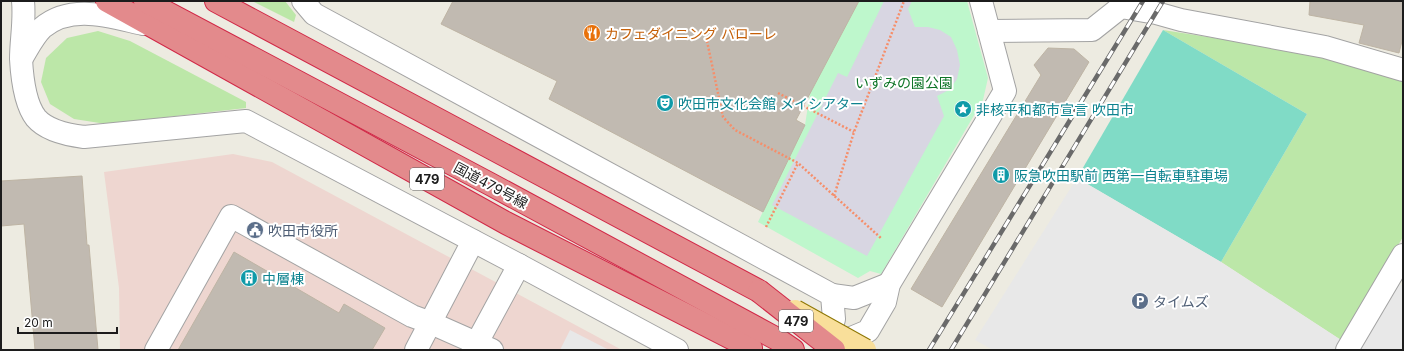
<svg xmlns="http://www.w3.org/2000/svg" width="1404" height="351" font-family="Inter,'Noto Sans JP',sans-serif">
	<rect width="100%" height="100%" fill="#edebe1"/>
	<path fill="#eed6d0" d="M233 154 272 162 622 350H120L119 288 104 172Z"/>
	<g fill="#bce7a8">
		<path d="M252 1H285L296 15 294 22Z"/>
		<path d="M1163 30 1324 55 1403 79V237L1341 340 1221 262 1307 114Z"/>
		<path d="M98 31 130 41 246 102V108L106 124 74 119 50 104 41 82 46 58 67 38Z"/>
	</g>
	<path fill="#bef7cc" d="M859 1H967L988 78 983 100 881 274 870 271 858 278 758 222 805 125 810 93Z"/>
	<path fill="#80dbc6" d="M1163 30 1307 114 1221 262 1077 178Z"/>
	<g fill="#e8e8e8">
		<path d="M1077 178 1221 262 1341 340 1334 350H993L975 340Z"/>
		<path d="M1399 284 1403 286V350H1359Z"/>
		<path d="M570 330 609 350H560Z"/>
	</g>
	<path fill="#d8d6e2" d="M884 1H912L908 9 915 27H928L940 30 951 37 957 50 960 65 957 79 949 90 937 96 944 116 867 256 772 205 838 73 847 77Z"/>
	<g fill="#c1bab1" stroke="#beb4a4">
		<path d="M453 1H859L796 120 805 125 763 212 549 99 557 81 441 24Z"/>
		<path d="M1310 1H1403V37L1399 53 1359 43 1364 25 1309 15Z"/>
		<path d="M1048 48 1074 49 1089 62 942 307 911 289 1041 75 1034 65Z"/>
		<path d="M82 176 87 245H89L98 350H35L24 224 1 226V181Z"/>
		<path d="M234 252 339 313 344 304 385 328 372 350H178Z"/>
	</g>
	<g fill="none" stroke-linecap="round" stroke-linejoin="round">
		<g stroke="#a3a3a3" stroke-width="24">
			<g id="minor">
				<path d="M23 1C25 21 21 40 21 59 22 77 25 104 36 118 47 131 68 135 84 137L246 121 519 265 677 350"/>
				<path d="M303 1 314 14 832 295 834 319 825 349"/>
				<path d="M989 31 1092 30 1121 7 1156 13 1181 20 1325 47 1403 70"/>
				<path d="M23 56C29 46 34 36 42 28 71 3 111 17 143 24"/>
				<path d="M832 295 854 298 889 284"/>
				<path d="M832 346 868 331 885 302 889 284 1005 91 981 1"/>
				<path d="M156 350 231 216 412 316 431 323 492 350"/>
				<path d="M416 350 473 241"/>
				<path d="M473 350 519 265"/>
				<path d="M1347 350 1403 255"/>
			</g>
		</g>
		<g stroke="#d12847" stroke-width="24">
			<g id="highway">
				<path d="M107 1 506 223 751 348"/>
				<path d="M145 1 490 184 777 339 793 350"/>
				<path d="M216 1 759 291"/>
			</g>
		</g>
		<g stroke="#f68e6a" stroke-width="2.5" stroke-dasharray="2 2" stroke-linecap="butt">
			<path d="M707 41 723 117 735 130 798 163 882 239"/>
			<path d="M778 93 854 132"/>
			<path d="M834 196 854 132 904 1"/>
			<path d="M766 227 798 163"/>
		</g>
		<use href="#minor" stroke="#fff" stroke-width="22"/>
		<use href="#highway" stroke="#e38a8c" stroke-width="22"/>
		<g stroke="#6a6a6a" stroke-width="4.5">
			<g id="rail">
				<path d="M929 350 1143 1"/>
				<path d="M951 350 1163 1"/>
			</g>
		</g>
		<use href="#rail" stroke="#fff" stroke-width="3" stroke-dasharray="9" stroke-linecap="butt"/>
		<g stroke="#8f7704" stroke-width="24" stroke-linecap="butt">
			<path id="major-bridge" d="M795 311 865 350"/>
		</g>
		<g stroke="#d12847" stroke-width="24" stroke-linecap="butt">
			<path id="highway-bridge" d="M759 291 834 350"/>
		</g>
		<use href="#major-bridge" stroke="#f9df9a" stroke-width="22"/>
		<use href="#highway-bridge" stroke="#e38a8c" stroke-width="22"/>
	</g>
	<defs>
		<g id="restaurant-disc" transform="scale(0.9)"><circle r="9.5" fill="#e8710a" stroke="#fff"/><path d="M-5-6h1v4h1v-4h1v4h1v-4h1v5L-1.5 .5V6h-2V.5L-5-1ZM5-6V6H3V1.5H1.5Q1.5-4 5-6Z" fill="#fff"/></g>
		<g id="theatre-disc" transform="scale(0.9)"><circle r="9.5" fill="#0f9aa8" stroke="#fff"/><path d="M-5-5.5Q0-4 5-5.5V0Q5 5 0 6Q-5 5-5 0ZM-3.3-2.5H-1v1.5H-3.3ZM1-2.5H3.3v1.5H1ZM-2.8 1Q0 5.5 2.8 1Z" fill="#fff"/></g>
		<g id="sight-disc" transform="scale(0.9)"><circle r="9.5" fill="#0f9aa8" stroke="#fff"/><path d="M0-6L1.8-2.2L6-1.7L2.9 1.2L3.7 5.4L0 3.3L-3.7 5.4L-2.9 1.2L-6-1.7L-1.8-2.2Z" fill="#fff"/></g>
		<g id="building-disc" transform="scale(0.9)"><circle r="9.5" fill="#0f9aa8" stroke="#fff"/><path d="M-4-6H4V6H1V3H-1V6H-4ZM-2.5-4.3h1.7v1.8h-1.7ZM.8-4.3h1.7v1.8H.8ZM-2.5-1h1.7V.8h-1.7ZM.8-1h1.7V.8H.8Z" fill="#fff"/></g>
		<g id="civic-disc" transform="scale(0.9)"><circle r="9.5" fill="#5c6f8a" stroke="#fff"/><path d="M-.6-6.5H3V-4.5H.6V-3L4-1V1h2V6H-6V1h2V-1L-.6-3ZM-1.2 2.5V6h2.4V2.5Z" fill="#fff"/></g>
		<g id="parking-disc" transform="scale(0.9)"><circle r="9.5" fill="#5c6f8a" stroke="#fff"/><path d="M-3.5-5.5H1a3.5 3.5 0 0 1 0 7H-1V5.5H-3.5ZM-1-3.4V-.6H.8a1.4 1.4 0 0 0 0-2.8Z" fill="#fff"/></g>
	</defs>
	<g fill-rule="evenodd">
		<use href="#restaurant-disc" x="592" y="33"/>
		<use href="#theatre-disc" x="665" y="103"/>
		<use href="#sight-disc" x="963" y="109"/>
		<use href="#building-disc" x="1001" y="175"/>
		<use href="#civic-disc" x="255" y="230"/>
		<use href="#building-disc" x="249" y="278"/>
		<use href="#parking-disc" x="1140" y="301"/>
	</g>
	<g text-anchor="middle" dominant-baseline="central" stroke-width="4" stroke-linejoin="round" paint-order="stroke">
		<g fill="#fff" stroke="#606060" stroke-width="1">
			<rect x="410" y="168" width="34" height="22" rx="3"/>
			<rect x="779" y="310" width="34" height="22" rx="3"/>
		</g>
		<g font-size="13" font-weight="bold" fill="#1c1c1c">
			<text x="427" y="179">479</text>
			<text x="796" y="321">479</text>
		</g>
		<g font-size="14" fill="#c56008" stroke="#fff" text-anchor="start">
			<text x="605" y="33">カフェダイニング バローレ</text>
		</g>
		<g font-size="14" fill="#0e7527" stroke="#fff">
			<text x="904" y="82">いずみの園公園</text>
		</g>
		<g font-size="14" fill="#0d838f" stroke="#fff" text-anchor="start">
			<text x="678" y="103">吹田市文化会館 メイシアター</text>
			<text x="976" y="109">非核平和都市宣言 吹田市</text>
			<text x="1014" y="175">阪急吹田駅前 西第一自転車駐車場</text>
			<text x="262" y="278">中層棟</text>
		</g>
		<g font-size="14" fill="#1c1c1c" stroke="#fff">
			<text transform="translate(491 185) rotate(28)">国道479号線</text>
		</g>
		<g font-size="14" fill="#4e5e75" stroke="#fff" text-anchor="start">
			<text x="268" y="230">吹田市役所</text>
			<text x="1153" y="301">タイムズ</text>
		</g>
	</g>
	<rect width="1404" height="351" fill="none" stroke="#1c1c1c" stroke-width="4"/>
	<path d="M18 327v6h99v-6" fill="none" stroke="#1c1c1c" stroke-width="2"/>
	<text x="24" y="327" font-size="12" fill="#1c1c1c" stroke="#ffffff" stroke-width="3" paint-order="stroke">20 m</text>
</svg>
